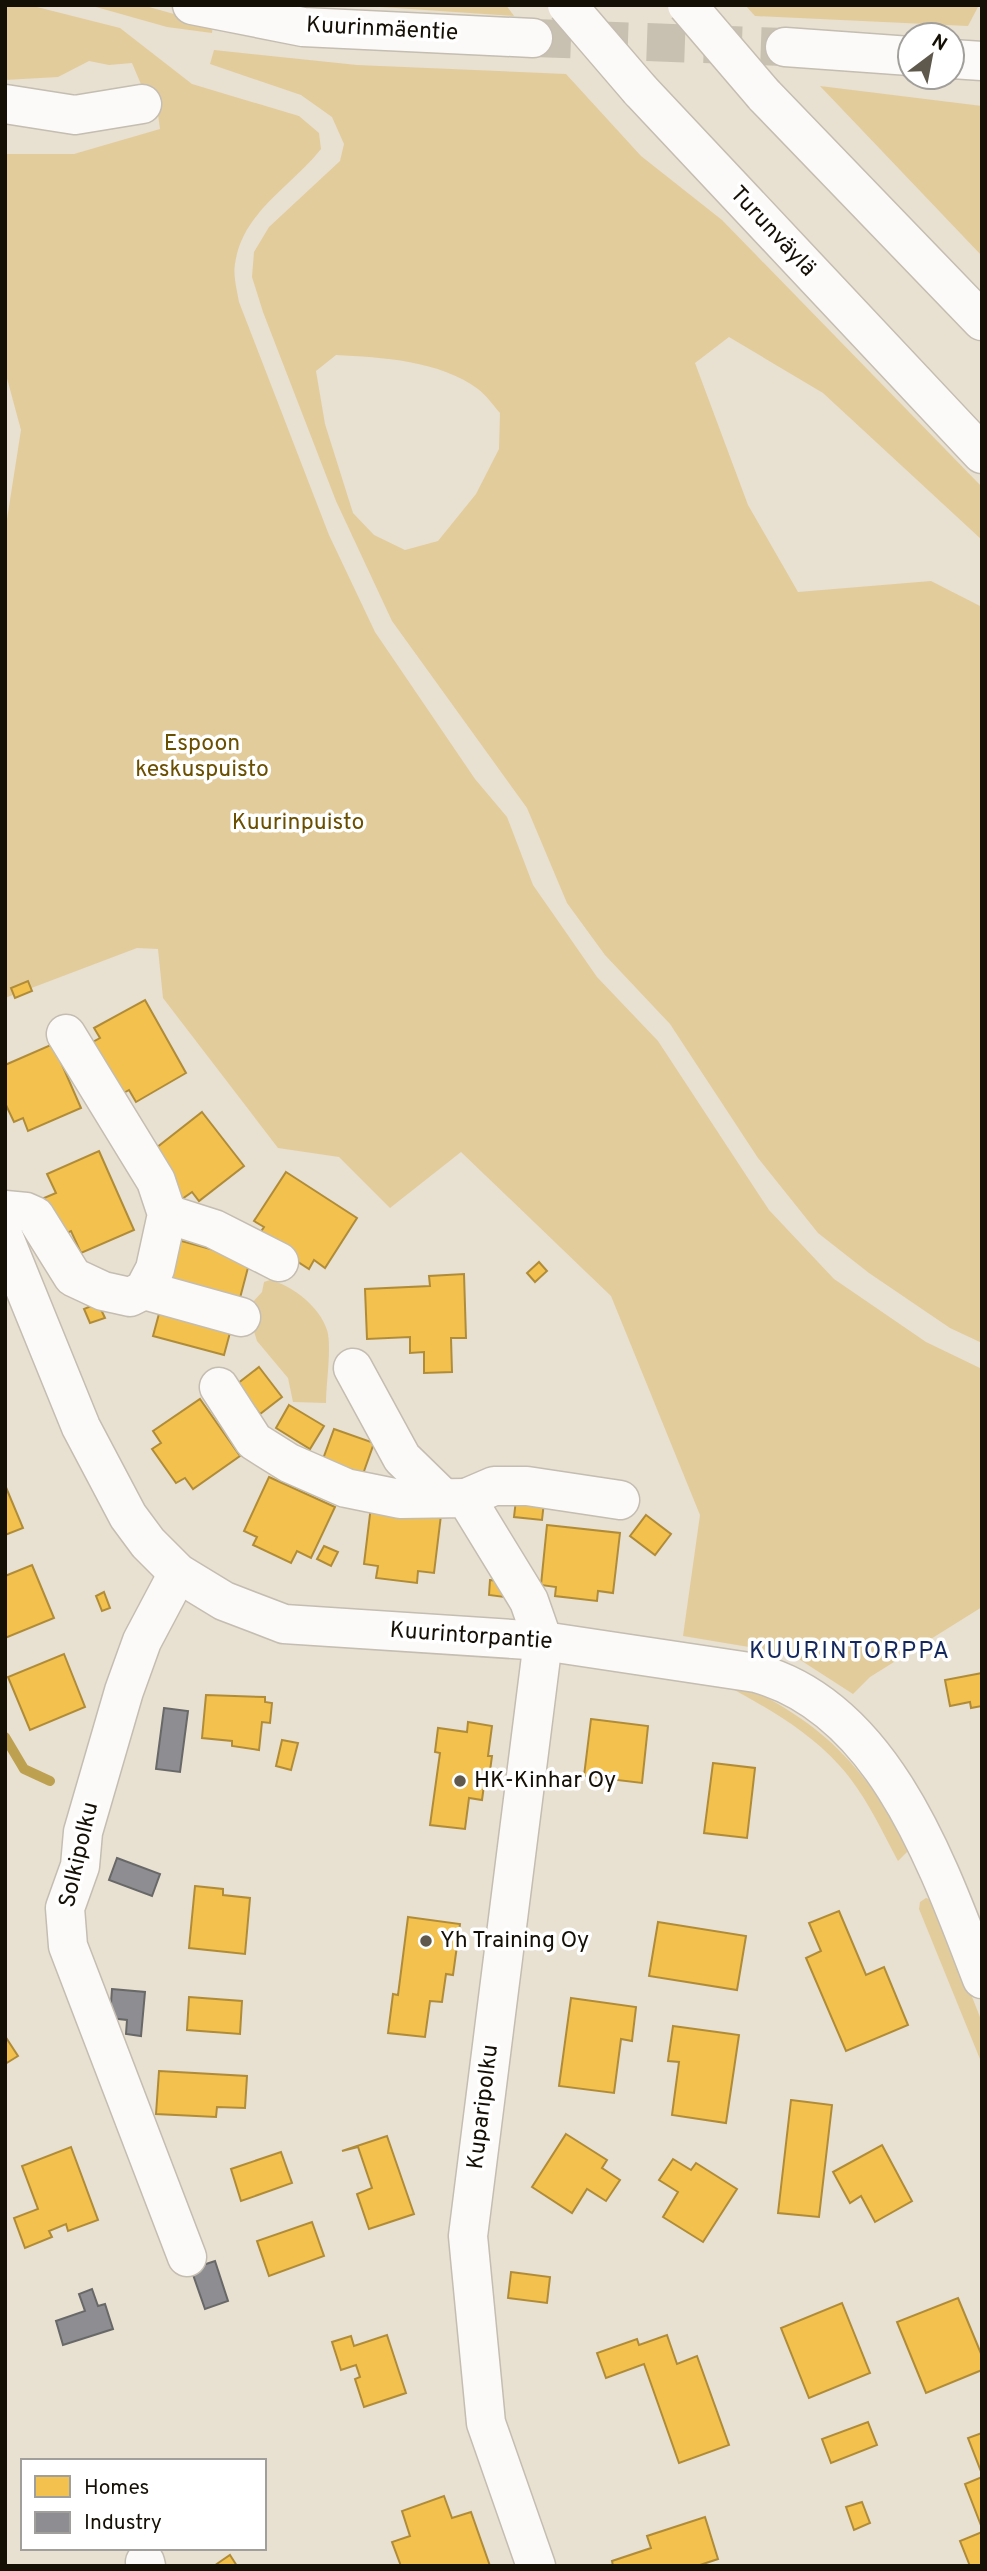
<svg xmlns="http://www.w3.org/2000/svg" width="987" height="2571" font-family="Overpass,sans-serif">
	<rect width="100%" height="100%" fill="#e8e0d0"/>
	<g fill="#e3cc9b" fill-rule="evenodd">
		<path d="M5 5H29L120 28 192 84 299 116 319 133 321 149C291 187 242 212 235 264 233 276 237 290 239 302L329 535 375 632 475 779 507 817 533 885 597 977 658 1041 769 1210 834 1279 926 1342 982 1369V1607L870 1677 853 1694 791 1654 683 1636 700 1515 611 1296 461 1152 390 1208 339 1157 278 1148 163 998 158 949 137 948 5 998V532L21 430 5 371V154H74L160 129 155 92 143 89 132 63 109 65 89 61 58 77 5 80Z"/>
		<path d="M89 5H142L213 25 212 33 167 27Z"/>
		<path d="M352 5H506L514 16Z"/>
		<path d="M745 5H979L968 26 755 16Z"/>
		<path d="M214 50 357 65 566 74 641 156 722 220 982 487V540L823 393 729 337 695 363 748 505 798 592 931 581 982 607V1343L950 1328 869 1273 818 1233 758 1158 670 1024 605 955 567 903 527 808 392 621 336 501 263 312 252 277 254 252 269 227 340 161 344 144 332 117 301 95 210 64ZM336 355C381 357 441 361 478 389 486 395 493 405 500 413L499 449 476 494 438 541 405 550 374 535 353 513 325 424 316 371Z"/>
		<path d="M820 86 982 106V256Z"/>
		<path d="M270 1280C292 1285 320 1307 327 1330 332 1346 326 1384 326 1403L293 1402 288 1378 257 1341 252 1325V1303L262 1292 264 1282Z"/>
		<path d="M732 1680C822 1722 863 1763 909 1850L898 1861C881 1829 864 1792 839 1765 808 1731 769 1709 729 1687Z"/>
		<path d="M926 1898 934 1901 982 2022V2064L919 1909 920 1902Z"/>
	</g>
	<g fill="#f2c14e" stroke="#b08c38" stroke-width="2">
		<path d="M28 981 32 991 15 998 11 988Z"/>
		<path d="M145 1000 186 1073 136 1102 129 1090 120 1095 91 1043 100 1038 94 1028Z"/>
		<path d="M53 1044 81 1108 28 1131 23 1118 14 1122 5 1103V1065Z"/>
		<path d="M202 1112 244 1166 199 1201 192 1192 182 1199 156 1164V1148Z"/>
		<path d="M99 1151 134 1230 81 1253 71 1231 61 1236 44 1198 56 1193 47 1174Z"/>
		<path d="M286 1172 357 1218 325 1268 314 1260 309 1269 258 1236 264 1227 254 1221Z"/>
		<path d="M178 1240 250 1260 240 1298 167 1278Z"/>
		<path d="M539 1262 547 1271 535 1282 527 1273Z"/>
		<path d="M464 1274 466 1338H451L452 1372 424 1373V1352L410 1353V1337L367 1339 365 1289 430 1286 429 1276Z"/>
		<path d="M98 1303 105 1318 90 1323 84 1309Z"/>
		<path d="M160 1310 231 1329 224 1355 153 1336Z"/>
		<path d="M259 1367 282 1397 260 1414 237 1384Z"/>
		<path d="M200 1399 240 1456 193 1489 185 1478 176 1483 152 1449 161 1443 153 1431Z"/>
		<path d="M289 1405 324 1426 310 1449 276 1428Z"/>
		<path d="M334 1429 374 1443 363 1474 323 1459Z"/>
		<path d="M269 1477 335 1507 311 1558 297 1551 291 1563 253 1545 257 1537 244 1531Z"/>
		<path d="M5 1485 23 1528 5 1535Z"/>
		<path d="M517 1491 545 1493 542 1520 514 1517Z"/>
		<path d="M371 1506 441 1515 434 1573 418 1571 417 1583 376 1578 378 1566 364 1564Z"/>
		<path d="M646 1515 671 1534 655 1555 630 1536Z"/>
		<path d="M547 1525 620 1533 613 1593 598 1591 597 1601 555 1596 556 1587 541 1585Z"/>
		<path d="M324 1546 338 1552 331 1566 317 1559Z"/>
		<path d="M32 1565 54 1618 5 1638V1576Z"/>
		<path d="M490 1580 506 1582 504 1597 489 1595Z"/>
		<path d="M104 1592 110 1608 102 1611 96 1596Z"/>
		<path d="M64 1654 85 1707 30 1730 8 1677Z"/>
		<path d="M982 1673V1706L971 1708 970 1702 950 1706 945 1680Z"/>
		<path d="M206 1695 265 1697V1702L272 1703 270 1723 262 1722 259 1750 232 1746V1741L202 1738Z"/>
		<path d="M591 1719 648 1726 642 1783 584 1776Z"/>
		<path d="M468 1722 492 1726 488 1756H492L490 1771 482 1770 481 1778H485L482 1800 469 1798 465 1829 430 1825 440 1753 435 1752 438 1728 467 1732Z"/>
		<path d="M282 1740 298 1743 291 1770 276 1766Z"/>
		<path d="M713 1763 755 1768 747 1838 704 1833Z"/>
		<path d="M195 1886 223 1889V1895L250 1898 245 1954 189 1948Z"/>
		<path d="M839 1911 866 1975 884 1967 908 2025 846 2051 806 1958 821 1951 809 1923Z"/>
		<path d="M408 1917 460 1924 453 1975 446 1974 442 2002 430 2001 425 2037 388 2033 393 1994 398 1995Z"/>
		<path d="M658 1922 746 1936 737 1990 649 1976Z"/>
		<path d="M189 1997 242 2001 240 2034 187 2030Z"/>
		<path d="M571 1998 636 2007 632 2041 621 2039 614 2093 559 2086Z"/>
		<path d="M673 2026 739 2035 726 2123 672 2115 679 2062 668 2061Z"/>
		<path d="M5 2036 18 2056 5 2064Z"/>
		<path d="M159 2071 247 2076 245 2108 217 2107 216 2117 156 2114Z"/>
		<path d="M791 2100 832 2105 819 2217 778 2213Z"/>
		<path d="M566 2134 607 2160 602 2168 620 2180 606 2201 587 2189 572 2213 532 2187Z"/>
		<path d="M387 2136 414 2214 369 2229 357 2194 372 2188 358 2147 342 2151Z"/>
		<path d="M882 2145 912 2201 875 2222 861 2196 850 2203 833 2172Z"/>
		<path d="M71 2147 98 2220 68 2231 66 2224 49 2231 52 2237 25 2248 14 2218 38 2209 22 2166Z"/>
		<path d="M281 2152 292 2183 241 2201 231 2169Z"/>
		<path d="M673 2159 691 2170 696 2163 737 2189 703 2242 663 2217 678 2192 659 2180Z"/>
		<path d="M312 2222 324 2256 269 2276 257 2241Z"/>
		<path d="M511 2272 550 2277 547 2303 508 2298Z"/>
		<path d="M958 2298 982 2356V2370L926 2393 897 2322Z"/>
		<path d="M842 2303 870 2373 809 2398 781 2328Z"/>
		<path d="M387 2335 406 2393 364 2407 355 2379 360 2377 356 2365 341 2370 332 2342 351 2336 354 2346Z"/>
		<path d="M667 2335 677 2364 697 2356 729 2445 679 2463 644 2364 606 2378 597 2353 637 2339 639 2345Z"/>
		<path d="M868 2422 877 2445 831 2463 822 2439Z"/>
		<path d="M982 2433V2474L968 2438Z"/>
		<path d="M982 2477V2528L965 2484Z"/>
		<path d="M444 2496 452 2518 471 2512 490 2566H401L392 2542 410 2536 402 2511Z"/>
		<path d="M862 2502 870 2523 854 2530 846 2507Z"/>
		<path d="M705 2517 718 2559 697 2566H613L612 2561 651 2548 647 2536Z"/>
		<path d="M982 2532V2566H970L960 2541Z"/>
		<path d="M230 2555 237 2566H214L221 2561Z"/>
	</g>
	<g fill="#8d8d92" stroke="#696868" stroke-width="2">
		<path d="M164 1708 188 1711 180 1772 156 1769Z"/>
		<path d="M117 1858 160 1874 152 1896 109 1880Z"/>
		<path d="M112 1989 145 1992 141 2036 126 2034 127 2020 110 2018Z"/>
		<path d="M215 2261 228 2301 205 2309 191 2269Z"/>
		<path d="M92 2289 98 2306 105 2304 113 2329 63 2345 56 2321 85 2311 79 2294Z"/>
	</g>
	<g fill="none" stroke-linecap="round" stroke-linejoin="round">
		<path stroke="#bea051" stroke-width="10" d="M5 1737 24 1769 50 1781"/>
		<path stroke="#c8c1b2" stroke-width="38" stroke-dasharray="38 19" stroke-linecap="butt" d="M533 38 785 47"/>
		<g stroke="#c4bdb1" stroke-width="41">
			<g id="minor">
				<path d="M192 5 303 27 533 38"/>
				<path d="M785 47 910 56"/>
				<path d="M952 59 982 61"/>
				<path d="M5 104 75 115 142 104"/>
				<path d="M5 1210 26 1212 35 1216 73 1277 103 1291 130 1297 144 1290 155 1269 167 1214 156 1181 66 1034"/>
				<path d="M167 1214 214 1229 279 1262"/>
				<path d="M5 1240 81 1427 128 1516 148 1543 178 1573 224 1601 284 1624 543 1641 756 1673C885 1708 939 1868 982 1979"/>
				<path d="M144 1290 241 1317"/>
				<path d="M353 1368 402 1458 443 1498"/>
				<path d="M219 1387 254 1441 289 1463 346 1488 400 1499 466 1498 529 1601 543 1641 468 2236 486 2423 536 2566"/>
				<path d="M466 1498 494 1486H527L620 1500"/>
				<path d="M178 1573 142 1641 124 1691 83 1832 80 1866 65 1908 68 1946 187 2257"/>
				<path d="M145 2562 146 2566"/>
			</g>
		</g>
		<g stroke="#c4bdb1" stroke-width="41">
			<g id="highway">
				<path d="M640 90 982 454"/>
				<path d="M764 95 982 321"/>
			</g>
		</g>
		<use href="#minor" stroke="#fcfaf8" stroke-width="38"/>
		<use href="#highway" stroke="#fcfaf8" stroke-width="38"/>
		<g stroke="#c4bdb1" stroke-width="41" stroke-linecap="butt">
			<g id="highway-bridge">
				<path d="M567 5 640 90"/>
				<path d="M687 5 764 95"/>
			</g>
		</g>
		<use href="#highway-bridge" stroke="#fcfaf8" stroke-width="38"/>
	</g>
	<g fill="#5f594d" stroke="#fff" stroke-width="2.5">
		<circle cx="460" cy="1781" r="7"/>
		<circle cx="426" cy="1941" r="7"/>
	</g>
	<g text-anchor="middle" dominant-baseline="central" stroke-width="7" stroke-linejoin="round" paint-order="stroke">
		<g font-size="23" fill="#151006" stroke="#fff">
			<text transform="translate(382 30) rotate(3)">Kuurinmäentie</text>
			<text transform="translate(772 232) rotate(47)">Turunväylä</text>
			<text transform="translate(471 1637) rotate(4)">Kuurintorpantie</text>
			<text transform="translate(80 1855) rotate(-77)">Solkipolku</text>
			<text transform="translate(484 2107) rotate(-83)">Kuparipolku</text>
		</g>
		<g font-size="23" fill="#6b4f00" stroke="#fff">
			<text x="202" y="744">Espoon<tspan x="202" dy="26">keskuspuisto</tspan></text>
			<text x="298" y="823">Kuurinpuisto</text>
		</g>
		<g font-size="23" fill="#151006" stroke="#fff" text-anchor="start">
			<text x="474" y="1781">HK-Kinhar Oy</text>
			<text x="440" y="1941">Yh Training Oy</text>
		</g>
		<g font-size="24" letter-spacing="2" fill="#14285e" stroke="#fff">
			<text x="850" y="1652">KUURINTORPPA</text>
		</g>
	</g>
	<rect width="987" height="2571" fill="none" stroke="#151006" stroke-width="14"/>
	<rect x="21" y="2459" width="245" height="91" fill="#ffffff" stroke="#a19f9b" stroke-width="2"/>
	<rect x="35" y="2476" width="35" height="21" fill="#f2c14e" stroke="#a19f9b" stroke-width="2"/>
	<text x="84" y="2494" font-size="21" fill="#151006">Homes</text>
	<rect x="35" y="2512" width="35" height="21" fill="#8d8d92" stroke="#a19f9b" stroke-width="2"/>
	<text x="84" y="2529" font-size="21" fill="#151006">Industry</text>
	<g transform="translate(931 56) rotate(32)"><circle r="33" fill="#ffffff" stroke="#a19f9b" stroke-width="2"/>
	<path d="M0-5L12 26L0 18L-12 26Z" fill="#5f594d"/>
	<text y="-10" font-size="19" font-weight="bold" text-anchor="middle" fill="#151006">N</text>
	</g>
</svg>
